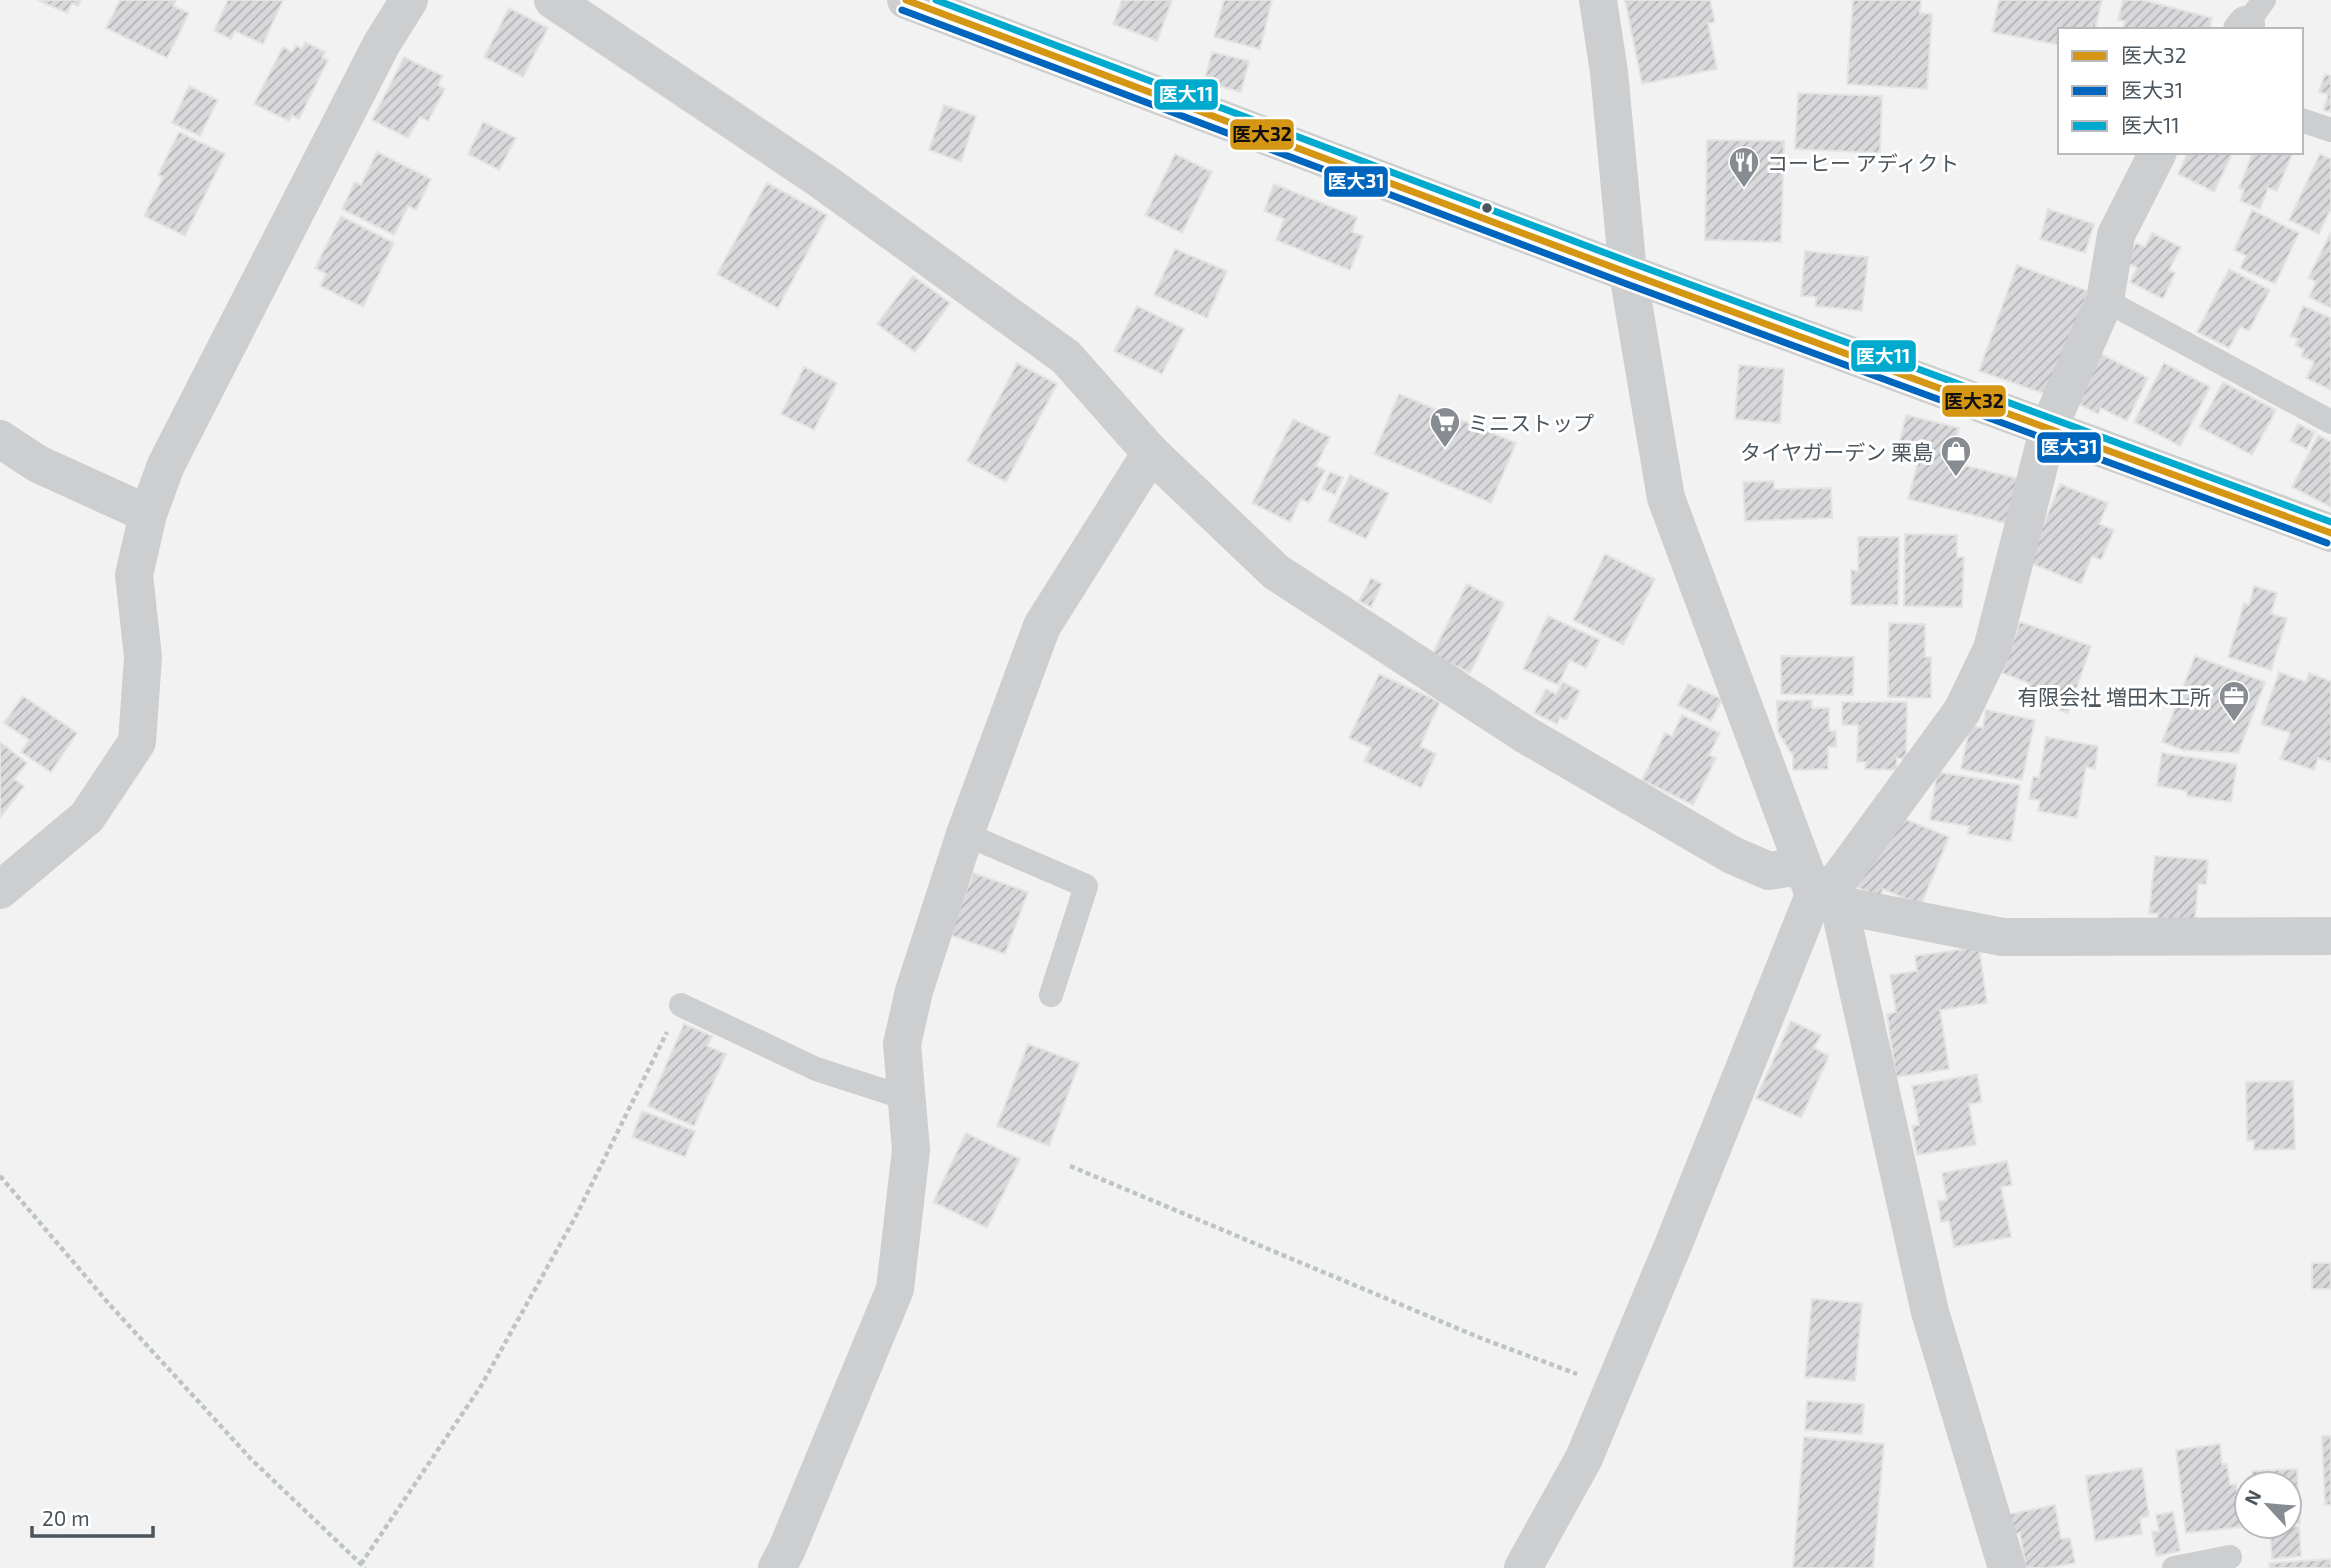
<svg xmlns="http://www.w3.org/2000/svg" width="2331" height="1568" font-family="'Exo 2','Noto Sans JP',sans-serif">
	<defs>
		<pattern id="building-hatch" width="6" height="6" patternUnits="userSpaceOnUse" patternTransform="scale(1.75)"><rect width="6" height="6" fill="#d9d9db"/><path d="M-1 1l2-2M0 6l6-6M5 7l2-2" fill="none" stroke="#b2b3b5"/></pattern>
	</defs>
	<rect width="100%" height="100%" fill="#f3f2f2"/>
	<g fill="url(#building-hatch)" stroke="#e4e4e5" stroke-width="2">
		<path d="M37 0H81L78 6 72 3 67 13Z"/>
		<path d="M120 0H176L173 6 189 13 167 58 106 28Z"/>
		<path d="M228 0H283L263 44 235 31 231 39 214 31Z"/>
		<path d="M1122 0H1172L1157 41 1113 24Z"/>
		<path d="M1224 0H1272L1260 49 1214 37Z"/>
		<path d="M1625 0H1710L1715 22 1708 23 1717 69 1642 84Z"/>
		<path d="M1853 0H1921L1920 13 1932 14 1927 89 1847 84Z"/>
		<path d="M1999 0H2102L2095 30H2060V45L1992 32Z"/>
		<path d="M2123 0H2143L2212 18 2209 30H2123L2125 21 2118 20Z"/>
		<path d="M509 8 548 28 523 77 484 57Z"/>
		<path d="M305 42 325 52 322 57 328 60 299 119 292 115 289 121 254 104 283 47 292 52 296 45 302 49Z"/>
		<path d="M1212 52 1249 61 1241 92 1204 82Z"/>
		<path d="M404 57 443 76 438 85 445 89 428 121 420 117 408 138 372 120Z"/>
		<path d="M2325 74 2331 76V112L2323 110 2328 95 2319 92Z"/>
		<path d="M189 86 218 100 200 136 172 123Z"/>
		<path d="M1798 93 1882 96 1880 153 1795 149Z"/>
		<path d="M944 105 976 116 961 162 929 150Z"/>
		<path d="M483 122 516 138 499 170 468 154Z"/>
		<path d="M179 132 225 154 185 236 144 216 163 177 158 175Z"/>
		<path d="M1707 140 1784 141 1781 242 1705 240Z"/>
		<path d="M377 152 431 179 416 210 408 206 394 235 342 209 355 182 361 185Z"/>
		<path d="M2184 152H2233L2214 192 2178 174 2187 154Z"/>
		<path d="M2253 152H2293L2277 191 2268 188 2260 209 2240 201 2244 190 2239 188Z"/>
		<path d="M1175 154 1212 172 1182 233 1145 215Z"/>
		<path d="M2320 154 2331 159V212H2329L2319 234 2289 220Z"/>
		<path d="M767 183 827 215 778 308 717 274Z"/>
		<path d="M1274 184 1357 217 1352 232 1363 236 1350 270 1276 240 1284 219 1264 211Z"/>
		<path d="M2048 209 2094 224 2085 253 2040 239Z"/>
		<path d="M2252 210 2299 233 2275 284 2240 268 2246 256 2234 250Z"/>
		<path d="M341 216 394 243 363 307 320 286 326 274 315 268Z"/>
		<path d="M2331 232V308L2309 297 2316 282 2308 278Z"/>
		<path d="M2152 233 2181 247 2169 270 2175 273 2163 299 2130 282 2137 268 2126 262 2136 243 2145 247Z"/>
		<path d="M1175 249 1227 271 1207 318 1154 295Z"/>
		<path d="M1805 251 1868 257 1862 311 1816 306V297L1801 296Z"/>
		<path d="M2017 265 2088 291 2051 396 1979 371Z"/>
		<path d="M2229 269 2270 290 2249 331 2240 327 2229 348 2197 332Z"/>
		<path d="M913 276 950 303 915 352 877 324Z"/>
		<path d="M1137 306 1184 329 1162 374 1114 351Z"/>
		<path d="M2303 306 2331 318V390L2306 378 2314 362 2301 356 2304 350 2295 345 2298 339 2290 336Z"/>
		<path d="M2101 354 2148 378 2127 421 2101 408 2098 414 2077 403Z"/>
		<path d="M1017 363 1057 384 1006 482 967 461Z"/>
		<path d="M2164 363 2210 387 2180 446 2134 422Z"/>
		<path d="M1739 365 1784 369 1780 423 1735 419Z"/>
		<path d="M804 367 837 383 814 430 781 414Z"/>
		<path d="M2223 382 2276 410 2252 455 2199 427Z"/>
		<path d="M1399 394 1516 443 1491 503 1374 454Z"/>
		<path d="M1906 415 1959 428 1951 462 2020 479 2009 524 1908 499 1920 455 1898 449Z"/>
		<path d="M1293 419 1330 437 1316 466 1325 470 1309 503 1301 499 1290 522 1252 503Z"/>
		<path d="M2298 424 2315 432 2307 449 2290 441Z"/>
		<path d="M2318 435 2331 442V507L2292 487Z"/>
		<path d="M1330 472 1343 477 1335 495 1322 489Z"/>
		<path d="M1350 475 1389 493 1366 539 1328 521Z"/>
		<path d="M1774 481V489L1831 488 1832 518 1745 521 1743 482Z"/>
		<path d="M2060 484 2108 503 2099 524 2114 530 2101 560 2092 556 2081 584 2028 562Z"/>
		<path d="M1905 534 1957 535V557H1964L1962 607 1904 606Z"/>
		<path d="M1858 537H1899L1898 605H1851V570L1858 571Z"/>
		<path d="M1605 554 1655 579 1623 645 1573 620Z"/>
		<path d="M1371 578 1382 584 1371 607 1359 601Z"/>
		<path d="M1467 584 1504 603 1470 673 1432 655Z"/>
		<path d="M2254 586 2277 593 2271 614 2287 618 2271 670 2228 657 2244 603 2249 605Z"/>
		<path d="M1548 616 1600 640 1586 668 1570 660 1558 685 1523 669Z"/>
		<path d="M2020 622 2091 646 2068 713 2023 698 2029 683 2002 673Z"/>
		<path d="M1889 623 1925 624V657H1931V698L1888 697Z"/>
		<path d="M1781 656 1854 657 1853 695 1781 694Z"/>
		<path d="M2195 656 2265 682 2238 753 2183 750 2162 742Z"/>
		<path d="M2279 672 2306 682 2309 673 2331 681V762L2318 758 2314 770 2280 759 2290 733 2261 724Z"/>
		<path d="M1379 674 1440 702 1420 746 1436 754 1421 788 1364 761 1371 748 1349 738Z"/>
		<path d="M1563 682 1580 691 1566 720 1560 717 1557 724 1534 713 1546 689 1556 694Z"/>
		<path d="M1688 684 1722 699 1711 721 1678 705Z"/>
		<path d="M23 696 77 733 51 772 21 752 29 740 4 723Z"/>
		<path d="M1812 700V708H1829V731H1836V747H1828V769L1793 770V756L1778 732 1777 701Z"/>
		<path d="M1842 702H1907L1906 759 1897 758 1896 770 1865 769 1866 762H1857L1858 725H1842Z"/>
		<path d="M1986 710 2035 720 2022 780 1961 769 1970 725 1983 728Z"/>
		<path d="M1682 715 1720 733 1709 755 1716 758 1693 805 1642 780 1665 733 1672 736Z"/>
		<path d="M2046 737 2098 746 2095 769 2086 767 2077 818 2038 811 2040 800 2029 799 2033 777H2039Z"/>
		<path d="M0 742 27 763 14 779 24 786 0 818Z"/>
		<path d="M2162 753 2237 764 2231 802 2187 796V791L2157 786Z"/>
		<path d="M1937 772 2020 785 2011 841 1968 834 1969 826 1930 820Z"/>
		<path d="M1895 815 1949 837 1921 905 1883 889 1880 897 1856 887Z"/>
		<path d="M2155 856 2208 860 2206 884H2198L2195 919 2157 922 2158 914 2149 913Z"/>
		<path d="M973 873 1028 892 1005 954 950 935Z"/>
		<path d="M1979 947 1987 1003 1940 1010 1949 1069 1896 1077 1887 1014 1896 1012 1890 975 1917 971 1915 956Z"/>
		<path d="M1791 1021 1821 1035 1814 1048 1829 1056 1801 1118 1756 1098Z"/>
		<path d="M684 1024 712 1036 707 1046 726 1054 694 1126 648 1106Z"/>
		<path d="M1028 1044 1079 1063 1049 1146 997 1126Z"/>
		<path d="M1977 1074 1982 1102 1969 1104 1976 1145 1917 1155 1912 1126 1919 1125 1912 1086Z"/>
		<path d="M2293 1081 2295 1149 2254 1150V1140L2247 1141 2246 1082Z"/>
		<path d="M642 1111 695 1131 685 1157 632 1137Z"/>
		<path d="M966 1133 1020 1159 987 1228 933 1202Z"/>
		<path d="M2007 1161 2012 1185 2001 1187 2011 1237 1954 1247 1949 1221 1941 1222 1938 1201 1947 1200 1942 1173Z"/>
		<rect x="2312" y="1263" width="19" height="26"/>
		<path d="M1812 1299 1862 1303 1855 1381 1805 1377Z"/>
		<path d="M1807 1401 1864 1404 1862 1434 1805 1430Z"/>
		<path d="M2322 1436H2331V1505H2325Z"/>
		<path d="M1804 1437 1884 1444 1873 1568H1793Z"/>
		<path d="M2220 1444 2222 1464H2227L2230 1485 2236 1484 2241 1527 2186 1533 2176 1450Z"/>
		<path d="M2142 1468 2149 1516 2140 1518 2142 1534 2095 1541 2086 1476Z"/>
		<path d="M2297 1469 2300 1523H2289V1484H2253L2252 1471Z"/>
		<path d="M2055 1505 2061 1539 2070 1538 2075 1563 2048 1568H2026L2020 1533 2010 1535 2006 1515Z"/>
		<path d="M2173 1512 2180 1551 2156 1556 2152 1532 2159 1531 2156 1515Z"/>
		<path d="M2299 1526 2301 1556 2272 1559 2270 1529Z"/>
		<path d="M2331 1559V1568H2270L2269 1563Z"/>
	</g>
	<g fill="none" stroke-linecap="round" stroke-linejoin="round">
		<g stroke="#bcc5c2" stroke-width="4.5" stroke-dasharray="5 3.5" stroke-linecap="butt">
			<path d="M1070 1166 1483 1339 1577 1374"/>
			<path d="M0 1176 110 1305 251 1459 365 1568"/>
			<path d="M361 1564 481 1386 577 1214 667 1032"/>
		</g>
		<g stroke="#ccced0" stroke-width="24">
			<path d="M2246 25 2264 0"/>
			<path d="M2301 120 2331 130"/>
			<path d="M2105 300 2331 422"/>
			<path d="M965 834 1086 886 1051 995"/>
			<path d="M681 1005 816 1069 906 1098"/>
			<path d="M2174 1568 2230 1557"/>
		</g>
		<g stroke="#ccced0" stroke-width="38">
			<path d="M553 0 821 180 1066 357 1151 453 1276 572 1526 735 1732 855 1769 871 1802 866"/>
			<path d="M1598 0 1609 72 1628 273 1666 498 1814 895 1839 905 2002 937 2331 936"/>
			<path d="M2242 30 2246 25"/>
			<path d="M0 439 38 464 148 514"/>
			<path d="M0 890 87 817 137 742 143 657 134 575 148 514 166 465 381 45 409 0"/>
			<path d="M1839 905 1930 1312 2007 1568"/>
			<path d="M777 1568 787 1549 895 1289 911 1150 902 1044 914 991 965 834 1042 626 1151 453"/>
			<path d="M1523 1568 1584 1458 1674 1243 1814 895 1839 879 1962 711 1992 649 2049 427 2105 300 2116 235 2158 152"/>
		</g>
		<path stroke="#cdced0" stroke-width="38" d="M906 0 1628 273 2331 533"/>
		<g stroke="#fff" stroke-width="12">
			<path id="bus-1" d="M906 0 1628 273 2331 533"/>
		</g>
		<g stroke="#fff" stroke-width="12">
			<path id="bus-2" d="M902 10 1624 283 2327 543"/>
		</g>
		<g stroke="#fff" stroke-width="12">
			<path id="bus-3" d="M936 0 1632 263 2331 522"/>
		</g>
		<use href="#bus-1" stroke="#d59613" stroke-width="7"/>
		<use href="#bus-2" stroke="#0065bd" stroke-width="7"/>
		<use href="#bus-3" stroke="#00a9ce" stroke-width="7"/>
	</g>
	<defs>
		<g id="restaurant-pin" transform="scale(1.575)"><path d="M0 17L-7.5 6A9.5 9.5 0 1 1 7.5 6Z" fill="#868c91" stroke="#fff"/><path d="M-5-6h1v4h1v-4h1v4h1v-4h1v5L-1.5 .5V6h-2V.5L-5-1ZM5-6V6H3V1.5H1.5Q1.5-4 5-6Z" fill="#fff"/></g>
		<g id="supermarket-pin" transform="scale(1.575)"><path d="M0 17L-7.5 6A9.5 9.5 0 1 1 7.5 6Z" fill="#868c91" stroke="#fff"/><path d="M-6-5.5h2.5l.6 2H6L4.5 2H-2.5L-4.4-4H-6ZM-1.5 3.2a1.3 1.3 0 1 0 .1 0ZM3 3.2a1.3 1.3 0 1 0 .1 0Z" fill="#fff"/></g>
		<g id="shop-pin" transform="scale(1.575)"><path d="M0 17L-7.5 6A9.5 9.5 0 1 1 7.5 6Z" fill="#868c91" stroke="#fff"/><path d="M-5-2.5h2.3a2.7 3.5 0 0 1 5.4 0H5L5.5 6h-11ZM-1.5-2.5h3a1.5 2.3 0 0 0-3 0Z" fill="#fff"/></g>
		<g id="office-pin" transform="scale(1.575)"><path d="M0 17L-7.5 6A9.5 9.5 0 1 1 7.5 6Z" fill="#868c91" stroke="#fff"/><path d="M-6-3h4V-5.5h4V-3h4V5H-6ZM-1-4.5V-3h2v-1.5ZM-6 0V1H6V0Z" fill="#fff"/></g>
	</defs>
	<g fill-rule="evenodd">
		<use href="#restaurant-pin" x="1744" y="162"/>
		<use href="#supermarket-pin" x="1445" y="422"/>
		<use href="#shop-pin" x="1956" y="451"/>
		<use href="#office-pin" x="2234" y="696"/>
	</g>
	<circle fill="#4b555d" stroke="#fff" stroke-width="2.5" cx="1487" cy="208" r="6"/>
	<g text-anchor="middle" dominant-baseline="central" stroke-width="6" stroke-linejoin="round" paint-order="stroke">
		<g font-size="21" fill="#4b555d" stroke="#fff" text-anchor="start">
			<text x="1767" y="162">コーヒー アディクト</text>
			<text x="1468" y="422">ミニストップ</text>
			<text x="1933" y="451" text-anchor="end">タイヤガーデン 栗島</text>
			<text x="2211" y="696" text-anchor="end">有限会社 増田木工所</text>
		</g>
	</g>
	<g stroke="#fff" stroke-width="2.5">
		<rect x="1153" y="78" width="66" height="33" rx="7" fill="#00a9ce"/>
		<rect x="1229" y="118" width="66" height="33" rx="7" fill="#d59613"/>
		<rect x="1323" y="165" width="66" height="33" rx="7" fill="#0065bd"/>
		<rect x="1850" y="339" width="67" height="34" rx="7" fill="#00a9ce"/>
		<rect x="1941" y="384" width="66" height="34" rx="7" fill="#d59613"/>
		<rect x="2036" y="431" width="66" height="33" rx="7" fill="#0065bd"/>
	</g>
	<g font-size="19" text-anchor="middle" font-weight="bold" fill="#fff">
		<text x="1186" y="101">医大11</text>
		<text x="1356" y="188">医大31</text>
		<text x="1883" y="363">医大11</text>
		<text x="2069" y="454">医大31</text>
	</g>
	<g font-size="19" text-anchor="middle" font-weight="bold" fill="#111">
		<text x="1262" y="141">医大32</text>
		<text x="1974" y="408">医大32</text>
	</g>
	<rect x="2058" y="28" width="245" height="126" fill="#ffffff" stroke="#b7bbbe" stroke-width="2"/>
	<rect x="2072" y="51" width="35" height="10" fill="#d59613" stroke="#b7bbbe" stroke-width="2"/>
	<text x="2121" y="63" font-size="21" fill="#4b555d">医大32</text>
	<rect x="2072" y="86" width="35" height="10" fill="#0065bd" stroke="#b7bbbe" stroke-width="2"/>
	<text x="2121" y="98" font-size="21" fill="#4b555d">医大31</text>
	<rect x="2072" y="121" width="35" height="10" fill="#00a9ce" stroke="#b7bbbe" stroke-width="2"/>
	<text x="2121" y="133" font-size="21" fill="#4b555d">医大11</text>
	<g transform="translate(2268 1505) rotate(296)"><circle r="33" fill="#ffffff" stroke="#b7bbbe" stroke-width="2"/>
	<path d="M0-5L12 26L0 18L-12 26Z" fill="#868c91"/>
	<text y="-10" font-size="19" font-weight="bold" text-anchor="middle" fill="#4b555d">N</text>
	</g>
	<path d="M32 1526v10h121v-10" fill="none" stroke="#4b555d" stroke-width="3.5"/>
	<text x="42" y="1526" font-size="21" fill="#4b555d" stroke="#ffffff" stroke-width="5" paint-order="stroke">20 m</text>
</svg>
